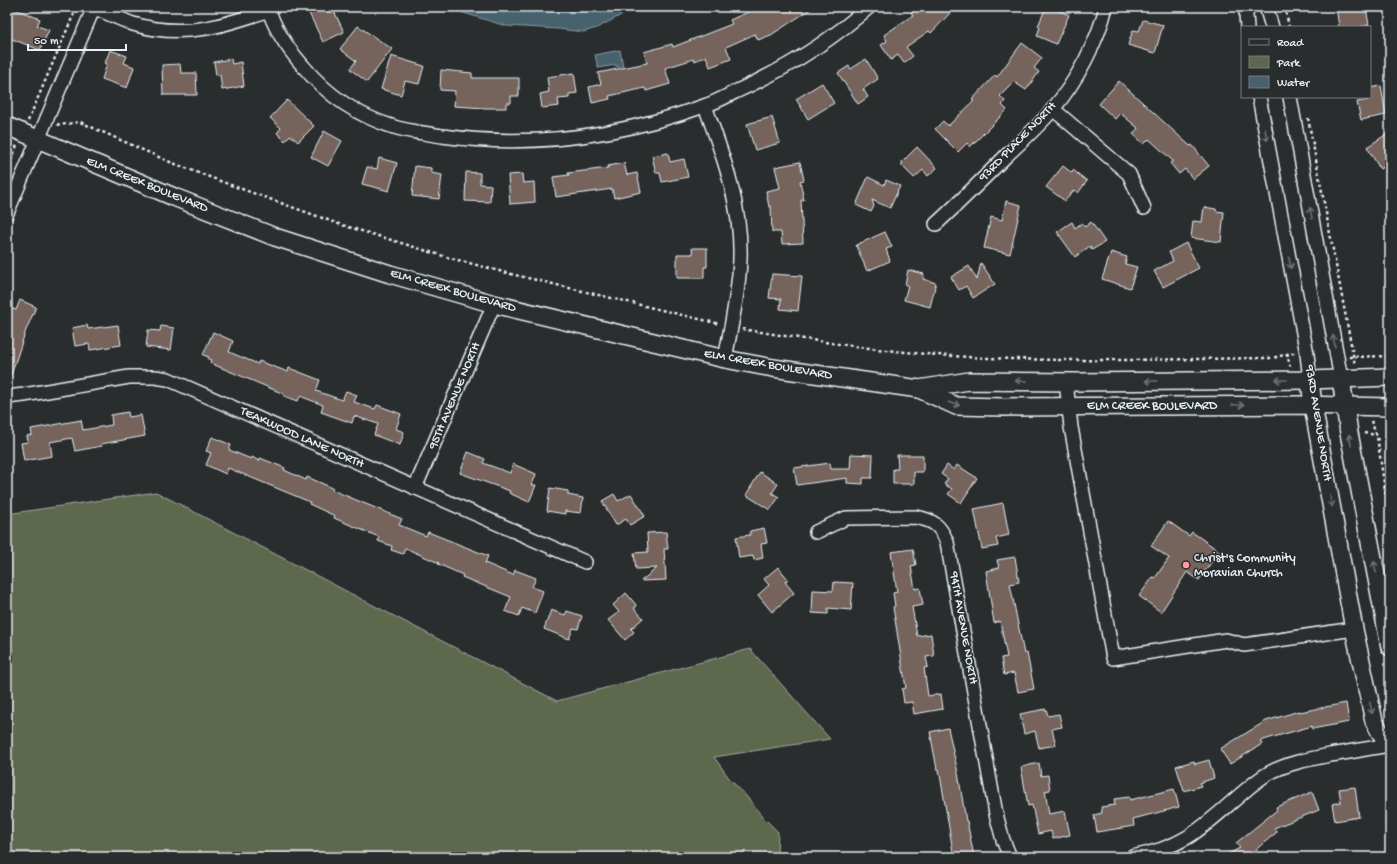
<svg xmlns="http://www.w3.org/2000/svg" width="1397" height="864" font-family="'Gochi Hand',sans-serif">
	<rect width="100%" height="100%" fill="#2a2d2e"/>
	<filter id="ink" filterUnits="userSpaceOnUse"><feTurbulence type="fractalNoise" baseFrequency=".025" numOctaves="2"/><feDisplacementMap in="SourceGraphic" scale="8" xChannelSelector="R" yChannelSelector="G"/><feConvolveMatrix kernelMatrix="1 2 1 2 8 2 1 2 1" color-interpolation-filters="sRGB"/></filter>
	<g filter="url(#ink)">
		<path fill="#5d674e" stroke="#a2aca3" d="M156 492 557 701 750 649 830 739 714 757 729 778 747 797 763 817 778 832 777 857H7V514Z"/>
		<g fill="#47626c" stroke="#879ba4">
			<path d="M444 7H636L597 28 583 32 559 29 506 26Z"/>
			<path d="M620 50 623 66 617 67 616 65 598 68 595 55Z"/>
		</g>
		<g fill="#74645b" stroke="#e8f1f8">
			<path d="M7 7H10L40 19 37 26 49 30 40 50 7 37Z"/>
			<path d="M306 7H332L344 32 323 42Z"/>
			<path d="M759 7H814L771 35 758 40 755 34 726 47 731 59 710 67 706 56 695 61 694 59 665 68 670 84 646 91 645 88 609 96 610 99 592 103 589 87 601 84 598 73 647 63 644 52 672 44 673 47 732 24 730 20Z"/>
			<path d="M916 7H946L951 12 931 33 929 31 906 47 913 56 904 63 898 55 891 60 881 45 887 41 884 35 913 15 911 13Z"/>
			<path d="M1046 7H1051L1069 15 1056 44 1037 36 1040 27 1038 26Z"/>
			<path d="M1336 7 1366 8 1369 25 1358 27H1339Z"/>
			<path d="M1143 20 1163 25 1155 53 1128 45 1133 30 1139 31Z"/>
			<path d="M358 26 392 49 367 82 350 69 356 61 340 49Z"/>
			<path d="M1022 43 1042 58 1034 68 1039 72 1026 90 1014 82 1000 96 1005 101 1002 105 1007 110 970 147 967 143 958 152 935 129 943 121 948 126 974 101 972 100 995 75 997 77Z"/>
			<path d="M110 50 127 56 124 63 134 67 127 88 102 79 107 64 105 63Z"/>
			<path d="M391 56 424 66 419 84 405 81 401 95 381 89Z"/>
			<path d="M231 59 232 64 241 62 244 86 222 90 220 75H216L214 62Z"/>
			<path d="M866 59 878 79 863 89 868 97 858 104 838 73 849 66 851 69Z"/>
			<path d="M180 64 181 73H196L197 95H163L162 65Z"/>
			<path d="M441 70 472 73V78H519V96H511V103H506V108H485L454 106 455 91 440 90Z"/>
			<path d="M574 73 577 93 569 94V98L558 99 559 106 542 108 540 94 549 92 547 77Z"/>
			<path d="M1119 81 1190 146 1192 145 1209 166 1193 179 1185 169 1179 174 1170 163 1173 161 1149 139 1144 144 1133 134 1138 128 1120 113 1115 119 1099 104Z"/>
			<path d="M822 83 834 103 808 119 796 99Z"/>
			<path d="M1381 86 1386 115 1361 120 1357 102 1368 100 1367 97H1370V88Z"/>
			<path d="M287 100 314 126 298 142 290 135 285 141 277 133 281 128 270 118Z"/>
			<path d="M772 117 780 143 755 150 747 124Z"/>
			<path d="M324 131 342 141 328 166 311 157Z"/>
			<path d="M1390 132V163L1380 169 1367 147Z"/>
			<path d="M917 147 937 168 928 176 923 170 914 178 902 166V162Z"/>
			<path d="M668 153 670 162 684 159 688 177 662 182 660 173H656L652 156Z"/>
			<path d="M379 158 397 163 389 191 362 184 367 167 377 169Z"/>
			<path d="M800 162 804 180 800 181 804 200H801L803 243 782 244 781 232H772L771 206 769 207 766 191 780 188 775 167Z"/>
			<path d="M624 163 627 175 637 173 641 192 614 198 612 189 556 197 553 177 569 175 568 173 608 168V166Z"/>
			<path d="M415 166 431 168V173L442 175 439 199 412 196Z"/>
			<path d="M1063 166 1072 173 1073 170 1087 181 1078 193 1074 190 1065 201 1046 187Z"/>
			<path d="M466 172 480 173V184L491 185 490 202 465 201Z"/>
			<path d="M522 174 523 183 534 182 535 202 510 204 508 175Z"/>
			<path d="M868 177 884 185 886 180 900 186 890 208 872 200 874 206 871 212 856 205Z"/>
			<path d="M1006 201 1021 205 1010 254 984 248 991 217 1002 220Z"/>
			<path d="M1204 207 1216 209V211L1224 212 1221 242 1191 238 1193 221 1202 222Z"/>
			<path d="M1072 222 1075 228 1082 223 1085 227 1091 222 1105 242 1092 250 1090 246 1075 257 1057 232Z"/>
			<path d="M885 232 892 247 886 249 890 261 867 271 856 245Z"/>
			<path d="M1186 243 1199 268 1163 287 1154 271 1173 261 1169 252Z"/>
			<path d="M692 248H707V267H704V278H677V254H693Z"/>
			<path d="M1111 252 1127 257 1125 264 1137 267 1130 288 1102 279Z"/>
			<path d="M981 263 995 284 973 298 966 286 959 290 951 277 969 266 977 280Z"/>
			<path d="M908 270 924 274 923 279 936 283 930 307 904 300 908 285H905Z"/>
			<path d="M772 274 802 276 798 311 780 309 781 299 769 298Z"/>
			<path d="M20 300 36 307 26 330 9 381H7V307L16 310Z"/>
			<path d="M87 325 88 329 118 325 121 345 90 350 89 344 75 346 72 328Z"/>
			<path d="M161 326 174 328 171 350 146 347 148 330 160 331Z"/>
			<path d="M213 332 233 341 229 352 258 364 259 361 288 372 289 368 320 380 316 391 342 400 346 391 357 395 354 402 375 409 377 405 401 414 396 429 404 432 400 445 374 435 378 424 354 416 352 423 321 412 323 405 300 396 298 401 284 396V394L210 363 211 360 208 359 209 357 203 355Z"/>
			<path d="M128 412 129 417 141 415 145 436 101 444 102 446 75 451 72 438 50 442 52 456 24 461 21 443 28 442 27 436 32 435 31 429 81 420 83 430 112 425 111 415Z"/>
			<path d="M212 437 231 445 229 450 251 459 252 457 259 461 260 458 285 468 284 470 306 480 307 477 328 486 333 489 332 490 402 519 399 525 426 536 428 532 488 556 485 563 513 575 515 570 536 578 532 587 543 591 535 613 522 608 519 616 505 611 511 597 462 577 463 575 438 564 439 563 405 548 403 554 391 550 392 546 378 541 379 537 334 518 335 516 309 504 310 502 228 468 226 474 206 465 211 453 206 451Z"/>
			<path d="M468 452 485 459 483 463 510 473 513 464 536 474 532 485H536L529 502 509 493 510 491 460 473Z"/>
			<path d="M851 454 873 455 872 478H863V484L847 483V478L797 485 794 468 830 463 831 469H850Z"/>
			<path d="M897 455H923V472H914V484H893V469H898Z"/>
			<path d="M947 465 954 470 957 465 977 478 961 503 948 494 952 489 944 484 948 479 941 474Z"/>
			<path d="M760 472 778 484 772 493 779 497 770 510 746 495Z"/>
			<path d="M550 488 568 491V495L583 498 581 513 565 511V514L547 511Z"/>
			<path d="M614 494 618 501 631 494 645 516 630 525 626 519 616 525 602 501Z"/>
			<path d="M1003 503 1009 535 996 538 998 546 982 549 974 509Z"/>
			<path d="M1168 521 1189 536 1192 532 1219 551 1199 580 1187 572 1161 612 1139 596 1153 577 1155 578 1169 558 1151 546Z"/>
			<path d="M764 528 767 543 761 544 763 558 754 560 753 556 739 558 736 537 750 535V531Z"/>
			<path d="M666 532 668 549H664L666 580 641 581 657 568 636 569 634 553 648 552 647 533Z"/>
			<path d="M913 549 916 565 911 566 915 589 920 588 923 605 912 607 917 636 931 634 934 656 926 657 928 667 924 668 928 696 941 694 943 709 914 714 912 702 904 703 902 689 906 688 893 607 895 606 893 593 897 592 891 552Z"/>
			<path d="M1015 557 1019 582 1010 584 1024 654 1027 653 1034 689 1018 692 1014 673 1004 675 1001 658 1007 657 1000 621 994 623 986 571 999 568 997 560Z"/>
			<path d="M778 567 788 579 785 582 794 593 772 612 758 595 769 585 764 579Z"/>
			<path d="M834 582 853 583 851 610 828 608V614L812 613 813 590 833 591Z"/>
			<path d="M626 593 637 606 634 608 643 618 631 629 634 632 625 640 608 620 619 612 613 605Z"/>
			<path d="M551 610 565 615 567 611 582 616 578 629 573 628 569 639 544 629Z"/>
			<path d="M1346 703 1349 722 1312 729V726L1260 741 1262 744 1230 764 1220 749 1266 721 1299 711 1300 712Z"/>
			<path d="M1046 709 1048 716 1059 714 1062 727 1052 729 1056 745 1039 748 1035 731 1024 734 1020 714Z"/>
			<path d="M948 728 958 773 966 821H967L974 857H954L939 769H937L930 732Z"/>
			<path d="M1209 760 1214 778 1200 783 1201 786 1184 791 1176 766 1194 761 1195 764Z"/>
			<path d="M1039 763 1041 776 1048 775 1050 790 1045 791 1049 814 1065 811 1070 835 1053 839 1051 831 1038 834 1032 805 1028 806 1021 767Z"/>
			<path d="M1355 787 1359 817 1335 821 1332 804 1341 802 1339 789Z"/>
			<path d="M1174 789 1179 807 1133 819 1134 826 1097 832 1094 815 1102 813 1101 807 1115 805 1114 799 1129 797 1130 800Z"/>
			<path d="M1312 792 1319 810 1274 828 1277 832 1247 857H1222L1240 848 1236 843 1277 810 1276 807Z"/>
		</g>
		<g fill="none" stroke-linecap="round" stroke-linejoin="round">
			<g stroke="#e8f1f8" stroke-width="16">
				<g id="minor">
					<path d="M93 7C107 13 120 19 133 24 183 39 223 26 269 10"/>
					<path d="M268 7C274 29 289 50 303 66 327 95 358 116 394 127 409 132 426 133 442 136 530 148 620 136 704 106 714 103 725 97 735 92 784 70 829 42 869 7"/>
					<path d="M1247 7 1246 15 1247 27"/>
					<path d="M1266 7 1272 27"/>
					<path d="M1259 97 1307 354 1310 380"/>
					<path d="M1290 97 1341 379"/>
					<path d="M705 106C723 155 742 206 740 259 739 292 731 326 725 359"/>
					<path d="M1053 109 1129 174 1144 208"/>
					<path d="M7 213 94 7"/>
					<path d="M936 224C960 202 983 179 1006 156 1022 141 1039 126 1053 109 1076 82 1098 41 1106 7"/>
					<path d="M1066 382 1071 427 1113 658 1226 640 1244 645 1354 629"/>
					<path d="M7 397 24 395 129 377H155L168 379 585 562"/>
					<path d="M415 488 494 304"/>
					<path d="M816 532 846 518 915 517C933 520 940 525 947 542L996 814 1003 840 1010 857"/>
					<path d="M1132 857C1180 848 1198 832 1233 801 1245 791 1256 780 1269 773 1288 763 1309 759 1330 755 1350 752 1370 748 1390 745"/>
				</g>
			</g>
			<g stroke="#e8f1f8" stroke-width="20">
				<g id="major">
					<path d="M7 126 174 197 275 237 390 274 494 304 725 359 773 368 919 389 956 406 1004 407 1299 405 1390 407"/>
					<path d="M1341 379 1349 433 1390 647"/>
					<path d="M1310 380 1313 406 1354 629 1374 721 1380 732 1390 745"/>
					<path d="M919 389 969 381 1076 382 1310 380 1390 377"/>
				</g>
			</g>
			<g stroke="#e8f1f8" stroke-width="2.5" stroke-dasharray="3 3" stroke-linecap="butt">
				<path d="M1285 7 1289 27"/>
				<path d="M1308 118 1355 365"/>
				<path d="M28 121 72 18 78 7"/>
				<path d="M57 124 60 125 80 122 170 162 228 184 339 224 450 258 511 274 720 324"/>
				<path d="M7 171 17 145"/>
				<path d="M742 329C804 339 865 349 927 354 1042 364 1157 359 1271 358 1280 357 1286 353 1296 353"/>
				<path d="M1287 353 1290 366"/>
				<path d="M1349 357 1390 356"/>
				<path d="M1371 421 1377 436 1390 523"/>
				<path d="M1364 433 1377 435"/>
			</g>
			<use href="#minor" stroke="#2a2d2e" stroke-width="13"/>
			<use href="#major" stroke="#2a2d2e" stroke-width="17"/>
		</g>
		<defs><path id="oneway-shaft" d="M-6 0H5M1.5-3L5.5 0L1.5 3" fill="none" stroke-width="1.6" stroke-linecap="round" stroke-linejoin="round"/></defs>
		<g stroke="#6c7275">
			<use href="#oneway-shaft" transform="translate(1266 135) rotate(79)"/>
			<use href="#oneway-shaft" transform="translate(1311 213) rotate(-100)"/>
			<use href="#oneway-shaft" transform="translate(1290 263) rotate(79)"/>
			<use href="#oneway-shaft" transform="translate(1334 341) rotate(-100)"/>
			<use href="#oneway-shaft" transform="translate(1281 380) rotate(180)"/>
			<use href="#oneway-shaft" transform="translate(1021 381) rotate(-179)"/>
			<use href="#oneway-shaft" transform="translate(1151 381) rotate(180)"/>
			<use href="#oneway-shaft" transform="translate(954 404) rotate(16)"/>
			<use href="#oneway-shaft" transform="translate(1238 405)"/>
			<use href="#oneway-shaft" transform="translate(1350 440) rotate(-101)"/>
			<use href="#oneway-shaft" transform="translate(1331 501) rotate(80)"/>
			<use href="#oneway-shaft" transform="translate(1375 567) rotate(-101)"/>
			<use href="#oneway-shaft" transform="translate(1371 708) rotate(78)"/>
		</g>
	</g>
	<circle fill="#ff9aa2" stroke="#2a2d2e" stroke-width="1.5" cx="1186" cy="565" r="4"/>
	<g text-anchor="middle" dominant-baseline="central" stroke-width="3" stroke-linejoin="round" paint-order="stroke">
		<g font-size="13" fill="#e8f1f8" stroke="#2a2d2e">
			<text transform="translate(1018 142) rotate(-46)">93RD PLACE NORTH</text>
			<text transform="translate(147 185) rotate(22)">ELM CREEK BOULEVARD</text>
			<text transform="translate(453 291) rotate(16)">ELM CREEK BOULEVARD</text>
			<text transform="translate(768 365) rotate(10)">ELM CREEK BOULEVARD</text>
			<text transform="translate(455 396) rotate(-67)">95TH AVENUE NORTH</text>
			<text x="1152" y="406">ELM CREEK BOULEVARD</text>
			<text transform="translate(1318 423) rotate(81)">93RD AVENUE NORTH</text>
			<text transform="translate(302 438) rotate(24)">TEAKWOOD LANE NORTH</text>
			<text transform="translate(963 628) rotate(80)">94TH AVENUE NORTH</text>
		</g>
		<g font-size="13" fill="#e8f1f8" stroke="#2a2d2e" text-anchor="start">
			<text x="1194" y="558">Christ's Community<tspan x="1194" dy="15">Moravian Church</tspan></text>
		</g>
	</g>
	<rect width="1397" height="864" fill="none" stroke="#2a2d2e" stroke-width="24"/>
	<rect x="12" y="12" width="1373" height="840" fill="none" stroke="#e8f1f8" stroke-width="1.5" filter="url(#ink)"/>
	<rect x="1241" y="26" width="130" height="72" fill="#2a2d2e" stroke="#767b7f"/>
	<rect x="1249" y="39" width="20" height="6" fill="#2a2d2e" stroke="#767b7f"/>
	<text x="1277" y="46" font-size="12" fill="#e8f1f8">Road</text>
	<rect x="1249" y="56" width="20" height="12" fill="#5d674e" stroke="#767b7f"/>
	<text x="1277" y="66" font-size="12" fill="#e8f1f8">Park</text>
	<rect x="1249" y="76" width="20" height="12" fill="#47626c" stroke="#767b7f"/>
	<text x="1277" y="86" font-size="12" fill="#e8f1f8">Water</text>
	<path d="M28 44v6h98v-6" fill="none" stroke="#e8f1f8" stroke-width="2"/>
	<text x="34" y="44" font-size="12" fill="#e8f1f8" stroke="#2a2d2e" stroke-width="3" paint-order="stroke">50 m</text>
</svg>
